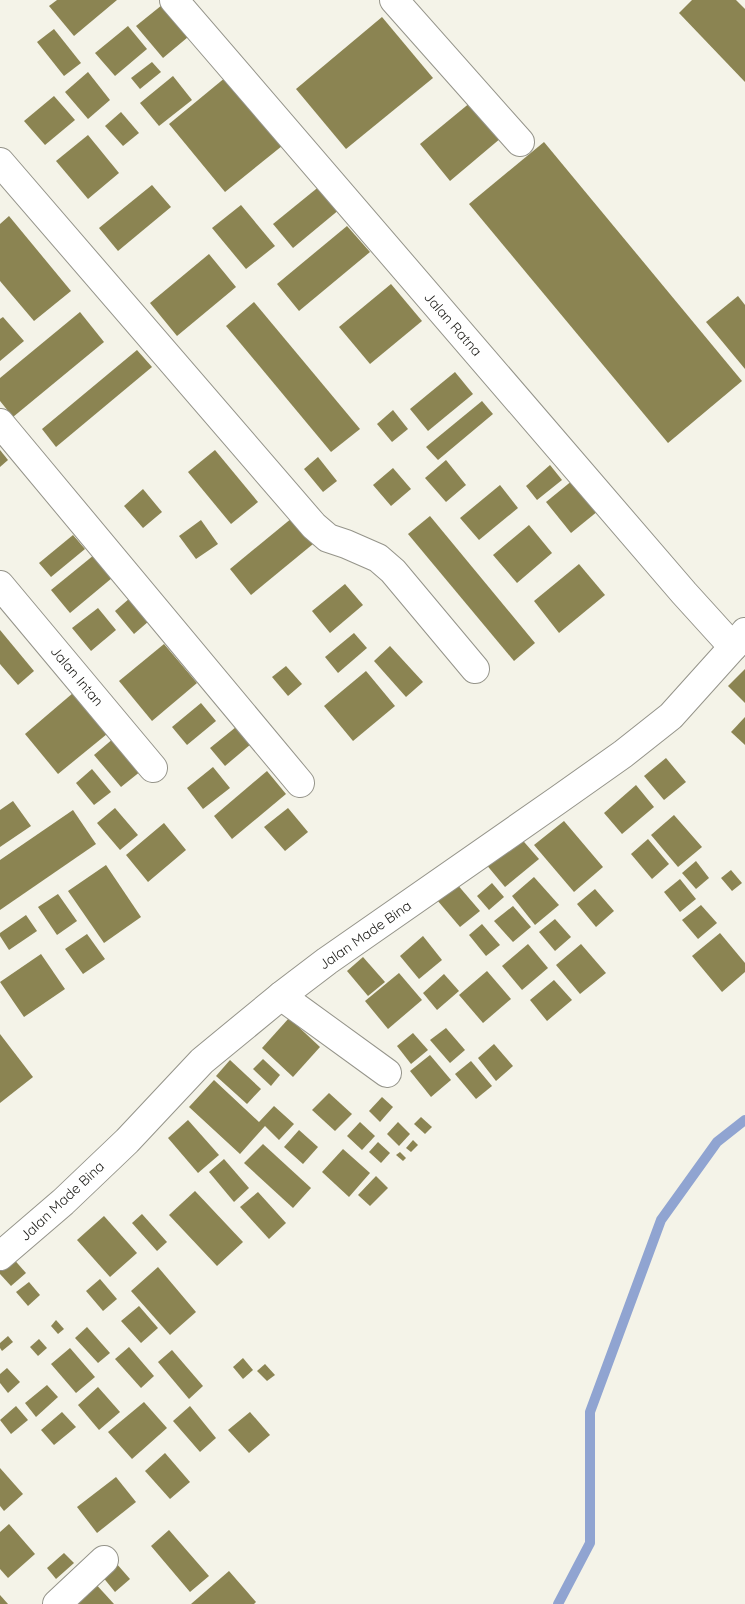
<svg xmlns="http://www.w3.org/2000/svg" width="745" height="1604" font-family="Quicksand,sans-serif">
	<rect width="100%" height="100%" fill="#f4f3e8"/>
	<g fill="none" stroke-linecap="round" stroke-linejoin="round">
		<path stroke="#90a4d1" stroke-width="10" d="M558 1604 590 1543V1412L661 1220 717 1142 745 1120"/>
	</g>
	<g fill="#8b8452">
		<path d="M57 0H117L74 36 49 6Z"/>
		<path d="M692 0H736L745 9V82L679 13Z"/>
		<path d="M162 5 188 37 163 58 136 26Z"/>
		<path d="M382 17 433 78 346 149 296 89Z"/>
		<path d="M128 26 147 49 115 76 95 53Z"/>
		<path d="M54 29 81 63 64 76 37 42Z"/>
		<path d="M152 62 161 72 140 89 131 78Z"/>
		<path d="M88 72 110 100 88 119 65 92Z"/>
		<path d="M173 76 192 100 159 126 140 103Z"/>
		<path d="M226 77 282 146 225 192 169 124Z"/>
		<path d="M54 96 75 120 45 145 24 121Z"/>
		<path d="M471 102 501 138 450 181 420 144Z"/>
		<path d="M121 112 139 133 123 146 105 126Z"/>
		<path d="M88 135 119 173 88 199 56 161Z"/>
		<path d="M544 142 742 381 668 443 469 204Z"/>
		<path d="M152 185 171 207 118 251 99 228Z"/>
		<path d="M321 185 340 209 293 248 273 224Z"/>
		<path d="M241 205 275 246 246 269 212 228Z"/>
		<path d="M9 216 71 291 34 321 0 281V224Z"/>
		<path d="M347 226 370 252 299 311 277 284Z"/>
		<path d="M209 254 236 287 177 336 150 303Z"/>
		<path d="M391 284 422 321 370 364 339 327Z"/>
		<path d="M738 296 745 305V369L706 322Z"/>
		<path d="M254 302 360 429 331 452 226 326Z"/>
		<path d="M80 312 104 342 13 417 0 401V378Z"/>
		<path d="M3 317 24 341 0 361V319Z"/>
		<path d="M137 350 152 367 56 447 42 429Z"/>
		<path d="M455 372 473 394 428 431 410 409Z"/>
		<path d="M482 401 493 414 438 460 426 447Z"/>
		<path d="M393 410 408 429 392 442 377 424Z"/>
		<path d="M0 450 8 460 0 467Z"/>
		<path d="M215 450 258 502 231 524 188 472Z"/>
		<path d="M318 457 337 481 323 492 304 469Z"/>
		<path d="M446 460 466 485 446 502 425 478Z"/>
		<path d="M550 465 562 480 537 500 526 486Z"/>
		<path d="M393 468 411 489 391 506 373 485Z"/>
		<path d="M573 480 598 511 571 533 546 502Z"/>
		<path d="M500 485 518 508 479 540 460 518Z"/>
		<path d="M143 489 162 512 143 528 124 506Z"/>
		<path d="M430 516 535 643 514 661 408 534Z"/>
		<path d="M292 518 313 544 251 595 230 569Z"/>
		<path d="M201 520 218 544 196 559 179 536Z"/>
		<path d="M529 525 552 553 517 583 493 555Z"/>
		<path d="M73 535 85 549 51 577 39 563Z"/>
		<path d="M94 555 112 578 70 613 51 590Z"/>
		<path d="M579 564 605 595 559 633 534 601Z"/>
		<path d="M345 584 363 605 330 633 312 611Z"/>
		<path d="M130 598 149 621 134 634 115 611Z"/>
		<path d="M98 608 116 630 91 651 72 628Z"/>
		<path d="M0 630 34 671 18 685 0 664Z"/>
		<path d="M354 633 367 648 338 673 325 657Z"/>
		<path d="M164 644 197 683 152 721 119 681Z"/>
		<path d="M390 646 423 682 406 697 374 661Z"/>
		<path d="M286 666 302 684 288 696 272 677Z"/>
		<path d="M745 669V703L728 686Z"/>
		<path d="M366 671 395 706 353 741 324 706Z"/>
		<path d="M73 693 107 734 58 774 25 734Z"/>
		<path d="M201 703 216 721 187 745 172 727Z"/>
		<path d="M745 717V745L731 732Z"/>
		<path d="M236 727 251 744 225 766 210 748Z"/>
		<path d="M114 738 141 771 121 787 94 755Z"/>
		<path d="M666 758 686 782 664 800 644 776Z"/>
		<path d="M213 767 230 788 203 809 187 788Z"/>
		<path d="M92 769 111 792 94 805 76 783Z"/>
		<path d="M267 771 286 794 232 839 214 816Z"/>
		<path d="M636 785 654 807 622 834 604 813Z"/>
		<path d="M13 801 31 826 0 847V810Z"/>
		<path d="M115 808 138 835 120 850 97 823Z"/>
		<path d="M288 808 308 832 285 851 264 827Z"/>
		<path d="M73 810 96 844 0 910V860Z"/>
		<path d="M674 815 702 847 678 867 651 835Z"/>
		<path d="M564 821 603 867 574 892 534 845Z"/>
		<path d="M164 823 186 850 148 882 126 855Z"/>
		<path d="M518 835 539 859 505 887 485 863Z"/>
		<path d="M648 839 669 864 652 879 631 854Z"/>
		<path d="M696 861 709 878 696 889 682 873Z"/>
		<path d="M106 865 141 917 104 943 68 891Z"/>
		<path d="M731 870 742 883 732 891 721 878Z"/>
		<path d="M534 877 559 905 535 925 512 896Z"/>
		<path d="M680 879 696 899 680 912 664 892Z"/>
		<path d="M456 883 480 911 460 927 437 900Z"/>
		<path d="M492 883 504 897 489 910 477 896Z"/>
		<path d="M595 889 614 911 596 927 577 904Z"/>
		<path d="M58 894 77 921 57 935 38 907Z"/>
		<path d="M701 905 717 923 698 939 682 920Z"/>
		<path d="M513 906 531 927 513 942 494 921Z"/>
		<path d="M26 915 37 931 9 950 0 936V933Z"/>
		<path d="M555 919 571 937 555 951 539 932Z"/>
		<path d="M482 924 500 945 486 956 469 935Z"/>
		<path d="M720 933 745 963V972L722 992 692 956Z"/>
		<path d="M87 934 105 959 83 974 65 949Z"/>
		<path d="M423 936 442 960 419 979 400 956Z"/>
		<path d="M528 944 548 968 522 990 502 966Z"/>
		<path d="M581 944 606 973 580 994 556 965Z"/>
		<path d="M41 954 65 989 24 1017 0 982Z"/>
		<path d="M363 957 385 982 368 996 347 971Z"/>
		<path d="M487 971 511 999 483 1023 459 995Z"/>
		<path d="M399 973 422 1000 388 1029 365 1001Z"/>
		<path d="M444 974 459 991 437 1010 423 993Z"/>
		<path d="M554 980 572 1000 547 1021 530 1000Z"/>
		<path d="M289 1018 320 1047 293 1077 262 1048Z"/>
		<path d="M446 1028 465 1050 450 1063 430 1040Z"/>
		<path d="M413 1033 428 1050 411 1064 397 1046Z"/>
		<path d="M0 1034 33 1077 0 1103Z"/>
		<path d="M494 1044 513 1066 496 1081 478 1058Z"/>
		<path d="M430 1055 451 1080 431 1097 410 1071Z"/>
		<path d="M263 1059 280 1075 271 1086 253 1069Z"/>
		<path d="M230 1060 261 1089 247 1104 216 1076Z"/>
		<path d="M471 1061 492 1086 476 1099 455 1074Z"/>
		<path d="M214 1080 259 1122 274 1106 294 1124 279 1140 265 1126 240 1154 189 1107Z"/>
		<path d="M329 1093 352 1114 335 1131 312 1110Z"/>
		<path d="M382 1097 393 1107 380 1122 369 1111Z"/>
		<path d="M421 1117 432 1127 425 1134 414 1124Z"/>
		<path d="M188 1120 219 1155 198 1173 168 1138Z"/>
		<path d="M360 1122 375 1136 362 1150 347 1136Z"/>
		<path d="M398 1122 410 1134 399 1146 387 1134Z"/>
		<path d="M299 1130 318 1147 303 1164 284 1147Z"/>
		<path d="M413 1140 418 1145 411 1152 406 1148Z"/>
		<path d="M378 1142 390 1153 381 1163 369 1152Z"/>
		<path d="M263 1144 311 1188 293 1208 244 1163Z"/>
		<path d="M343 1149 370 1173 349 1197 322 1172Z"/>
		<path d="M400 1152 406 1158 403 1161 396 1155Z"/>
		<path d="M224 1159 249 1188 234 1202 209 1172Z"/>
		<path d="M376 1176 388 1188 370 1206 358 1195Z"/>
		<path d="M195 1191 243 1242 217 1266 169 1215Z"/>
		<path d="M258 1192 286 1223 269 1239 240 1207Z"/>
		<path d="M142 1214 167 1242 157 1251 132 1223Z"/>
		<path d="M104 1216 137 1253 110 1277 77 1240Z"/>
		<path d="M11 1256 26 1273 11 1286 0 1274V1266Z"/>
		<path d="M158 1267 196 1312 170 1335 131 1291Z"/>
		<path d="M100 1279 117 1299 103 1311 86 1291Z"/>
		<path d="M29 1282 40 1295 28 1306 16 1292Z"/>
		<path d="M139 1306 158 1328 141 1343 121 1321Z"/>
		<path d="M56 1320 64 1329 58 1334 51 1326Z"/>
		<path d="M87 1327 110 1353 98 1363 75 1338Z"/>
		<path d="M8 1336 13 1342 2 1351 0 1348V1343Z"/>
		<path d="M39 1339 47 1348 38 1356 30 1347Z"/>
		<path d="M129 1347 154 1376 141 1388 115 1359Z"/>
		<path d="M70 1348 95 1377 76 1393 51 1364Z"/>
		<path d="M172 1350 203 1386 189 1399 158 1362Z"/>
		<path d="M243 1358 253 1370 243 1379 233 1367Z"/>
		<path d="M265 1364 275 1375 267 1381 257 1371Z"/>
		<path d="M7 1368 20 1382 8 1393 0 1383V1374Z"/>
		<path d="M47 1385 58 1397 36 1417 25 1403Z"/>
		<path d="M98 1387 120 1412 99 1430 78 1405Z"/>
		<path d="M144 1402 167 1428 132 1459 108 1432Z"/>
		<path d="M16 1406 28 1420 11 1434 0 1420Z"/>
		<path d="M190 1406 216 1438 200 1452 173 1421Z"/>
		<path d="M62 1412 76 1427 54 1445 41 1430Z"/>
		<path d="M250 1412 270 1435 249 1453 228 1430Z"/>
		<path d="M165 1453 190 1482 170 1499 145 1471Z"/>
		<path d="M0 1468 23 1494 4 1511 0 1506Z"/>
		<path d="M116 1477 136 1502 97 1533 77 1507Z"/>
		<path d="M9 1524 35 1554 8 1578 0 1569V1532Z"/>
		<path d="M169 1530 209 1576 190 1592 151 1546Z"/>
		<path d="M64 1553 74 1563 56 1579 47 1568Z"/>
		<path d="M116 1563 130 1579 115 1592 102 1576Z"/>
		<path d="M229 1571 256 1602 254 1604H191Z"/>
		<path d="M93 1581 114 1604H69Z"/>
		<path d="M0 1595 8 1604H0Z"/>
	</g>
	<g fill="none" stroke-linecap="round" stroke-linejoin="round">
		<g stroke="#95948a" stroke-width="30">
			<g id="minor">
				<path d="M174 0 684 593 733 647"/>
				<path d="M394 0 520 142"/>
				<path d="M0 162 314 526 328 538 346 544 378 558 393 571 475 669"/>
				<path d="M0 423 300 783"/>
				<path d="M0 585 153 768"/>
				<path d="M281 996 387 1073"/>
				<path d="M0 1256 63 1202 127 1141 202 1061 281 996 327 961 558 800 623 754 671 716 733 647 745 632"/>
				<path d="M57 1604 104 1560"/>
			</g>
		</g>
		<use href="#minor" stroke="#fff" stroke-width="28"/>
	</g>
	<g text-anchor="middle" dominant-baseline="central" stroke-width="4" stroke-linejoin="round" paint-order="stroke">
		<g font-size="14" fill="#1c1b17" stroke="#fff">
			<text transform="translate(453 324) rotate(49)">Jalan Ratna</text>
			<text transform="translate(77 676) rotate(50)">Jalan Intan</text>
			<text transform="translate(365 935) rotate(-35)">Jalan Made Bina</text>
			<text transform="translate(62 1201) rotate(-43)">Jalan Made Bina</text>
		</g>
	</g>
</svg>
